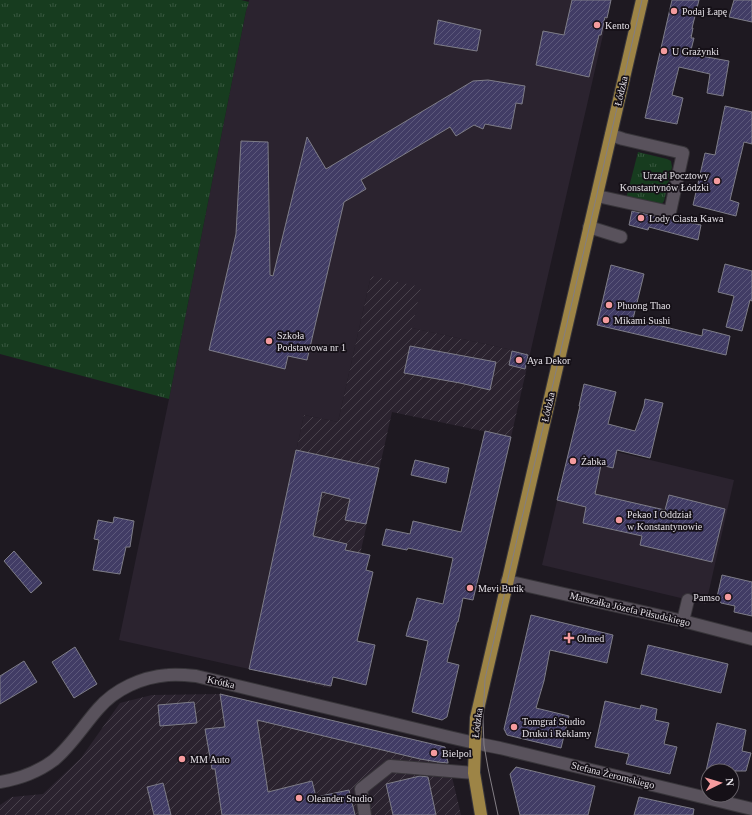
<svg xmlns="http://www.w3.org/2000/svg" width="752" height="815" font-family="Georgia,serif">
	<defs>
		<pattern id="industrial-furrows" width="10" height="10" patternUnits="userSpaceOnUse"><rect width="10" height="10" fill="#2b232f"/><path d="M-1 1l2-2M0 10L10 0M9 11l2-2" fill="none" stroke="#4a434d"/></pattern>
		<pattern id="grass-tufts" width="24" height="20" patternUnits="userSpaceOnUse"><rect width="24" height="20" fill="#173c1f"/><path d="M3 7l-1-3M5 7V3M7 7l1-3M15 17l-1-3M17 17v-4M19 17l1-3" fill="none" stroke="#395840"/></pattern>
		<pattern id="building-hatch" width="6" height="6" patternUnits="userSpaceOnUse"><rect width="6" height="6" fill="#413c65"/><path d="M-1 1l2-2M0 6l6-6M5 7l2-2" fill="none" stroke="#5c587b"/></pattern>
	</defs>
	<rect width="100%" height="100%" fill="#1e1921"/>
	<g fill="#2b232f">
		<path d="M249 0H611L530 354 412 328 371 276 338 422 304 415 249 669 119 640 169 399 246 11Z"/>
		<path d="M571 441 734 480 706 604 542 565Z"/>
	</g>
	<g fill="url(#industrial-furrows)">
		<path d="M371 276 421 287 412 328 530 354 511 437 392 412 330 688 249 669 304 415 338 422Z"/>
		<path d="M220 694 445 747 461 815H0V805L12 797 43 794 81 758 120 703 152 695Z"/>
	</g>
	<g fill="url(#grass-tufts)">
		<path d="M0 0H241L249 2 246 11 169 399 0 354Z"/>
		<path d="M638 152 667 159 671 161 672 167 664 201 661 205 626 199Z"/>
	</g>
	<g fill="url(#building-hatch)" stroke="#7e7d88">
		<path d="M572 0H611L607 18 605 17 601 35H599L589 77 536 65 543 31 564 35Z"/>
		<path d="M672 0H699L692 28H693L691 38H694L690 54 729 61 723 96 707 93 710 74 679 67 672 95 683 98 677 124 645 118Z"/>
		<path d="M734 0H752V22L729 17Z"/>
		<path d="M438 20 481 30 477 51 434 44Z"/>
		<path d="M488 80 525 86 522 104 516 103 511 129 485 124 483 129 474 125 456 136 450 127 361 180 366 189 344 202 307 360 288 356 285 369 209 350 236 234 241 141 268 142 270 275 273 276 307 137 326 169 473 81Z"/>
		<path d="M725 106 752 112V144L744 142 730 200 739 203 736 216 693 205 705 153 715 155Z"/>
		<path d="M632 211 668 219H673L701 225 698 240 649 227 648 230 629 225Z"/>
		<path d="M725 264 752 271V301L750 300 742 331 726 327 734 296 718 292Z"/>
		<path d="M611 265 644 274 633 319 702 336 703 329 730 336 726 355 597 325Z"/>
		<path d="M410 346 496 362 490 390 460 383 404 373Z"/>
		<path d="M512 351 528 355 525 369 509 365Z"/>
		<path d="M584 384 616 392 608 424 635 431 644 406 645 399 663 403 650 458 617 450 613 468 601 465 595 494 665 510 669 495 725 509 712 562 640 545 642 536 583 523 586 507 557 500 580 406H579Z"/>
		<path d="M485 431 511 437 473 600 463 598 458 622H457L447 662 459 665 447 717 442 720 412 712 428 641 406 636 410 621H411L417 598 443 604 453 558 408 548 407 550 382 545 386 529 410 534 413 521 461 532Z"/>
		<path d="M296 450 379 468 366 524 345 520 350 499 322 492 313 536 347 544 345 550 370 555 366 570 373 572 357 641 375 645 366 685 333 677 331 686 249 669Z"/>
		<path d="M415 460 449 468 446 483 411 475Z"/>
		<path d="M114 517 134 521 130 547H126L120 574 93 570 99 540 94 539 98 520 113 523Z"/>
		<path d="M14 551 42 583 31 593 4 561Z"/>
		<path d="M722 575 752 582V616L734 612 735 606 721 603 717 597Z"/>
		<path d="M531 615 613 635 607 663 550 650 544 681 536 708 569 716 561 748 507 735 504 729Z"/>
		<path d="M648 645 728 664 721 693 641 674Z"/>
		<path d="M75 647 97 684 74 698 52 662Z"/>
		<path d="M24 661 37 682 0 704V676Z"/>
		<path d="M220 694 445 747 448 763 438 762 420 759 257 720 268 792 312 781 316 797 349 790 355 815H222L215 769H212L205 729 225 727Z"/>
		<path d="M605 701 640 709 641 705 657 709 655 720 669 723 664 744 677 747 670 774 626 764 629 754 595 747Z"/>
		<path d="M194 702 197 723 160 726 158 705Z"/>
		<path d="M717 723 746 730 742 751 751 753 746 771H706Z"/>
		<path d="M516 767 595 786 588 815H520L510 774Z"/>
		<path d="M420 776 428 777 436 815H393L386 784Z"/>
		<path d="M163 783 171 815H154L147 787Z"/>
		<path d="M639 797 694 809 693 815H634Z"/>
	</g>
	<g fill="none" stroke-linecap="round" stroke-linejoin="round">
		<g stroke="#38353a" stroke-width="14">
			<g id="minor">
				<path d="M597 196 670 212 683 153 623 139 611 135"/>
				<path d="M589 227 621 237"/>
				<path d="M507 581 683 621 752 639"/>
				<path d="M683 621 688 600"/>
				<path d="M0 782C19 779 38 772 54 760 71 746 83 726 98 709 115 689 142 677 168 675 177 674 187 675 196 676L449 737 475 743 500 748 752 809"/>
				<path d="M365 815 361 789 390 766 474 773"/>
			</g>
		</g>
		<g stroke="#38353a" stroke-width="14">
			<path id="major" d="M481 815 474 773 476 718 642 0"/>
		</g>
		<use href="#minor" stroke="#59525c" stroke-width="12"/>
		<use href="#major" stroke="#9d8446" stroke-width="12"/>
		<path stroke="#837e85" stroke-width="1" d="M498 815 488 768 484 745 483 720 485 679 512 561 642 0"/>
	</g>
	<g fill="#f59b9e" stroke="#151017" stroke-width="1.5">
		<circle cx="674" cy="11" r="4"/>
		<circle cx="597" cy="25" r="4"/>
		<circle cx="664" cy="51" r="4"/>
		<circle cx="717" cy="181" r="4"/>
		<circle cx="641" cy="218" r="4"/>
		<circle cx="609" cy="305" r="4"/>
		<circle cx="606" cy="320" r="4"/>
		<circle cx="269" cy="341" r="4"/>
		<circle cx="519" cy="360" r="4"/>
		<circle cx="573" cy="461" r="4"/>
		<circle cx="619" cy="520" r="4"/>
		<circle cx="470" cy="588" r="4"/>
		<circle cx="728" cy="597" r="4"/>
		<path d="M567 632h4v4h4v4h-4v4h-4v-4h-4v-4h4z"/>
		<circle cx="514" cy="727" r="4"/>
		<circle cx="434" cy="753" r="4"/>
		<circle cx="182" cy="759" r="4"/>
		<circle cx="299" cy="798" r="4"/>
	</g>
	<g text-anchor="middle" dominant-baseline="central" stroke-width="3.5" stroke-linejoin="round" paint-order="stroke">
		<g font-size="10" fill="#e4e0e6" stroke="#151017" text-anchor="start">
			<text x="682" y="11">Podaj Łapę</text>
			<text x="605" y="25">Kento</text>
			<text x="672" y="51">U Grażynki</text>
			<text x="709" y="175" text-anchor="end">Urząd Pocztowy<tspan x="709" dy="12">Konstantynów Łódzki</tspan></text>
			<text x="649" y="218">Lody Ciasta Kawa</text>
			<text x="617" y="305">Phuong Thao</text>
			<text x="614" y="320">Mikami Sushi</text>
			<text x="277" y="335">Szkoła<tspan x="277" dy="12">Podstawowa nr 1</tspan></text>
			<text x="527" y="360">Aya Dekor</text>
			<text x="581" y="461">Żabka</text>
			<text x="627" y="514">Pekao I Oddział<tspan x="627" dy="12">w Konstantynowie</tspan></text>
			<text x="478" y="588">Mevi Butik</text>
			<text x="720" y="597" text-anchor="end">Pamso</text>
			<text x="577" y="638">Olmed</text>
			<text x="522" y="721">Tomgraf Studio<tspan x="522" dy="12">Druku i Reklamy</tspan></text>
			<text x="442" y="753">Bielpol</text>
			<text x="190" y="759">MM Auto</text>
			<text x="307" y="798">Oleander Studio</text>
		</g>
		<g font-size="10" fill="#e4e0e6" stroke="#151017">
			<text transform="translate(621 91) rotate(-77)">Łódzka</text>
			<text transform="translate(548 407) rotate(-77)">Łódzka</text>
			<text transform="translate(630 609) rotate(13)">Marszałka Józefa Piłsudskiego</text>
			<text transform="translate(221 682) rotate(13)">Krótka</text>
			<text transform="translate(477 723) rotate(-82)">Łódzka</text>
			<text transform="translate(613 775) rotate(14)">Stefana Żeromskiego</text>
		</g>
	</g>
	<g transform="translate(720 783) rotate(85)"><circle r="19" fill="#151017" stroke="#68636a"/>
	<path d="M0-3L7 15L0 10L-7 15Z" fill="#f59b9e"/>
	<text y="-6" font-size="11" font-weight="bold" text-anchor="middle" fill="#e4e0e6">N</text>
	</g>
</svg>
